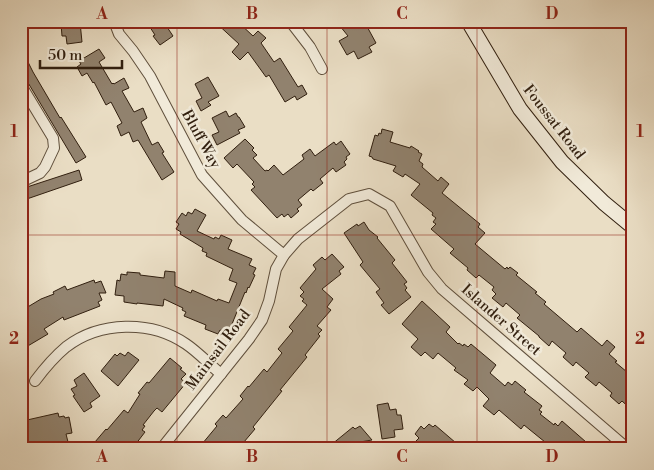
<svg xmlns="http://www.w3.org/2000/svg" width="654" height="470" font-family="'Libre Bodoni',serif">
	<rect width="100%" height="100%" fill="#eadec5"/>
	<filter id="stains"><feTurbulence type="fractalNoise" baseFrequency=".004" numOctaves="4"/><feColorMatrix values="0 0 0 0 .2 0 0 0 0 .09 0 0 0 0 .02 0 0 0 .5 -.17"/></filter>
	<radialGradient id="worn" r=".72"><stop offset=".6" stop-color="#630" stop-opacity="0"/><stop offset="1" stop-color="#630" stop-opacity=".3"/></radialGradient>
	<g fill="#91826e" stroke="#311f0f">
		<path d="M146 21H163L173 36 160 45 153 36 155 35Z"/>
		<path d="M214 21H237L253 36 258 31 266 38 261 43 274 62 280 58 298 87 302 85 307 94 297 100 295 96 285 102 269 75 266 77 248 52 240 60 232 52 239 44Z"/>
		<path d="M336 21H364L376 43 369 47 372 52 358 59 354 51 347 55 339 41 348 36Z"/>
		<path d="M80 22 82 42 67 44 66 36H62L61 24Z"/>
		<path d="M21 48 33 72 60 118 61 117 86 157 76 163 21 71Z"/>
		<path d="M99 49 105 58 99 62 112 84 113 83 114 84 124 78 129 88 122 91 134 112 143 108 147 118 141 122 152 145 158 142 164 152 162 153 174 172 162 180 138 140 133 142 129 132 121 136 117 126 122 123 111 102 106 105 94 82 93 83 87 73 82 76 77 67 81 64 79 61Z"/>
		<path d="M208 77 219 96 208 102 211 105 201 111 196 101 202 98 195 84Z"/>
		<path d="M226 111 229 117 236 113 238 117H239L245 127 238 130 240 133 217 145 212 135 219 132 212 118Z"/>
		<path d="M382 129 393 132 390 142 410 148 411 146 419 151 418 152 422 154 419 161 423 164 422 167 438 181 441 177 449 184 442 193 480 224 478 227 485 233 475 244 505 269 507 267 508 269 510 267 518 273 516 275 537 292 535 293 546 302 544 304 577 332 581 328 602 346 607 340 615 347 609 354 617 361 615 362 633 377V411L622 401 619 404 610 396 612 393 599 382 596 386 585 377 589 373 576 362 573 366 563 357 566 353 552 341 549 346 539 337V336L517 318 520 315 506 303 503 307 492 298 496 294 492 290 494 287 479 275 476 278 467 270 468 268 450 253 454 249 431 229 436 224 433 222 436 218 432 215 433 213 411 195 420 184 405 174 403 177 393 171 396 166 373 159 372 157 369 156 375 135 378 136 379 133 381 134Z"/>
		<path d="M245 139 254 148 252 150 257 155 253 158 265 171 267 170 268 171 274 165 283 175 304 159 302 155 310 149 315 156 334 142 336 145 341 141 350 154 346 157 347 159 344 162 346 165 336 172 333 168 320 179 323 183 313 191 311 189 298 200 302 205 297 209 299 211 291 218 288 214 284 217 282 214 277 218 251 190 255 187 252 184 254 182 237 164 233 168 224 158Z"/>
		<path d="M79 170 82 180 21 201V189Z"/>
		<path d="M195 209 206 215 197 231 214 239 215 237 219 239 221 235 232 240 228 249 252 259 249 265 256 268 253 274 255 275 249 288 248 287 246 293 245 292 230 329 227 327 225 332 220 330 218 334 205 329 206 325 184 316 186 312 182 310 183 308 164 299 163 306 137 303V304L124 302V296L115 295 117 280 120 281 121 274 127 275V272L140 273V275L164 278 165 271 175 272V286L191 293 192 290 217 301 218 299 229 303 237 283 229 280 233 269 206 256 207 253 202 251 203 248 180 234 181 232 176 229 179 224 176 222 182 213 186 216 188 212 192 214Z"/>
		<path d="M364 222 369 230 378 237 377 238 395 260 392 263 407 282 404 284 407 288 405 290 411 297 389 314 381 305 384 303 376 292 380 289 360 265 363 262 344 233 357 224 358 226Z"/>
		<path d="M332 254 344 267 339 271 341 274 322 289 333 299 327 307 331 310 317 326 322 330 318 334 320 336 305 355 307 357 280 390 282 391 253 427 255 429 238 449H208L202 444 217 426 215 424 223 415 226 418 243 399 240 396 248 386 249 387 264 369 267 372 282 353 278 349 293 331 289 327 307 305 302 301 304 299 300 296 304 292 300 288 316 269 313 265 322 257 325 260Z"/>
		<path d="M94 280 95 283 101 281 106 293H99L102 300 98 302 100 306 64 320 63 317 44 329 48 334 21 350V311L41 299 54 294 53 292 65 286 67 290Z"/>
		<path d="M422 301 450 327 446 332 458 344 459 343 463 346 464 344 468 347 471 344 496 365 490 373 505 386 508 382 512 385 515 381 526 390 524 392 542 406 539 410 542 412 540 414 554 425 555 423 558 426 562 421 594 449H548L543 444 545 442 540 438 524 425 521 429 499 410 494 415 483 406 489 399 477 387 473 391 464 384 468 380 454 370 456 368 438 353 433 359 425 352 421 356 411 347 418 339 402 324Z"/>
		<path d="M128 352 139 360 118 386 101 371 115 354 117 356 120 353 125 356Z"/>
		<path d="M170 358 182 368 180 369 186 374 181 379 186 383 162 412 157 408 154 411 143 425 145 426 142 430 145 432 132 449H89L106 429 107 430 124 410 128 413 140 394 138 393 147 382 149 383Z"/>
		<path d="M84 373 100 396 90 403 92 407 84 412 73 396 75 395 71 389 77 386 74 380Z"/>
		<path d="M388 403 390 410 396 409 397 415H401L403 429 394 430 395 437 382 439 377 405Z"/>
		<path d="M58 413 59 417 64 416 65 418 69 417 72 433 66 434 68 442 33 449 32 446 23 447 21 431 25 430 24 426 28 425 27 420Z"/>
		<path d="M429 424 433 427 435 425 463 449H415L419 444 416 441 419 438 415 434 421 426 424 429Z"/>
		<path d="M360 426 372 440 360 442 366 449H326L353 427 355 429Z"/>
	</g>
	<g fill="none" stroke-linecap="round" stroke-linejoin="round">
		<g stroke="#5f4f3c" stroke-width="12">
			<g id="street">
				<path d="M114 21 119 34 133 51 150 76 202 175 242 220 284 255"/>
				<path d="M290 21 310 47 322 69"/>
				<path d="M21 85 53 138 54 148 45 167 40 173 21 182"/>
				<path d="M35 381C44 369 54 357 66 347 100 321 151 320 186 344 198 352 210 365 221 374"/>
				<path d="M161 449 249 339 262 320 269 301 276 269 284 255 298 239 349 199 369 194 390 206 428 272 442 289 628 449"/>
			</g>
		</g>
		<g stroke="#311f0f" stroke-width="16">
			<path id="secondary" d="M468 21 520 109 562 162 604 203 633 227"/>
		</g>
		<use href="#street" stroke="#f1ead9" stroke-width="10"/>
		<use href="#secondary" stroke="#f1ead9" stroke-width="14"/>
	</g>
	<path fill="none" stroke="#8f2418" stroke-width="1" stroke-opacity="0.55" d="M177 21V449M327 21V449M477 21V449M21 235H633"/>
	<g text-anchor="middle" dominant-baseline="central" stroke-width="5" stroke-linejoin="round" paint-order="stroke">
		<g font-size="15" fill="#311f0f" stroke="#f1ead9">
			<text transform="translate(554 122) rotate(52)">Foussat Road</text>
			<text transform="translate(201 139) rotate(61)">Bluff Way</text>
			<text transform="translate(501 320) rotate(41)">Islander Street</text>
			<text transform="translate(218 350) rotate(-53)">Mainsail Road</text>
		</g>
	</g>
	<rect width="654" height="470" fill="none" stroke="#eadec5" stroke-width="55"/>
	<path d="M40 60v8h82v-8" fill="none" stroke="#311f0f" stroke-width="2.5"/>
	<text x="48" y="60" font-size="15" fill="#311f0f" stroke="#f1ead9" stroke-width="4" paint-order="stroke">50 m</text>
	<rect x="28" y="28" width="598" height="414" fill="none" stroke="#8f2418" stroke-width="2"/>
	<g font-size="16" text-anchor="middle" font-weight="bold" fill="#8f2418">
		<text x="102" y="19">A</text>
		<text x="252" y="19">B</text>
		<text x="402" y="19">C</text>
		<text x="552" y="19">D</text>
		<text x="14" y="137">1</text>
		<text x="640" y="137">1</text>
		<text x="14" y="344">2</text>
		<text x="640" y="344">2</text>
		<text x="102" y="462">A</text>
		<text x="252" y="462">B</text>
		<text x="402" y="462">C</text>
		<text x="552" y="462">D</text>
	</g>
	<rect width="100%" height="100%" filter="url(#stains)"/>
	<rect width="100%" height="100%" fill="url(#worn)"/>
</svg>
